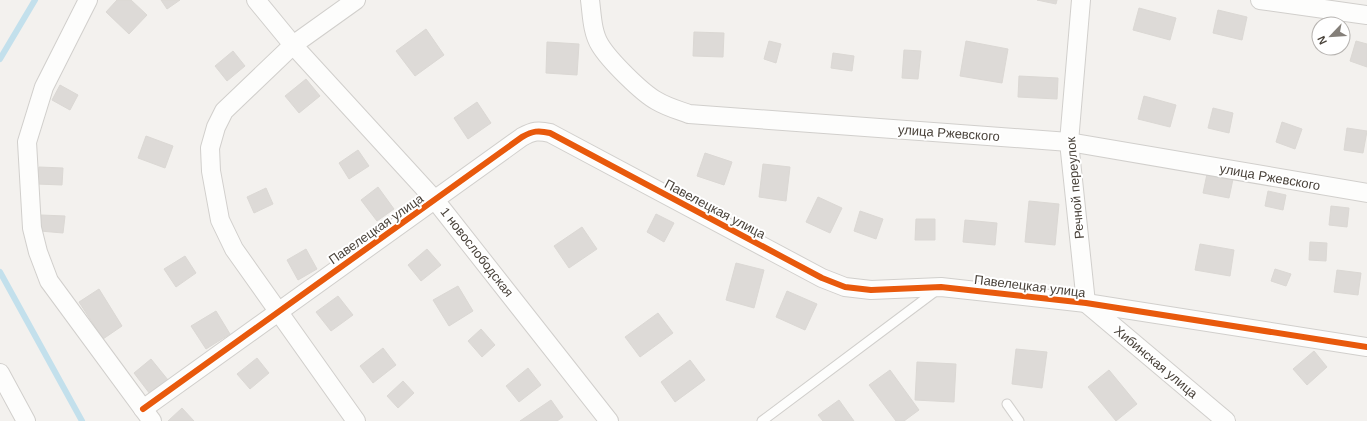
<svg xmlns="http://www.w3.org/2000/svg" width="1367" height="421" font-family="Arial,sans-serif">
	<rect width="100%" height="100%" fill="#f3f1ee"/>
	<g fill="none" stroke-linecap="round" stroke-linejoin="round">
		<g stroke="#c3e0ec" stroke-width="6">
			<path d="M0 59 35 0"/>
			<path d="M0 272 82 421"/>
		</g>
	</g>
	<g fill="#dddad7" stroke="#dbd8d4">
		<path d="M117 0H131L147 15 129 34 106 12Z"/>
		<path d="M161 0H180L167 9Z"/>
		<path d="M1037 0H1057L1056 4Z"/>
		<path d="M1139 8 1176 18 1170 40 1133 30Z"/>
		<path d="M1218 10 1247 17 1242 40 1213 33Z"/>
		<path d="M426 29 444 55 415 76 396 51Z"/>
		<path d="M694 32 724 33 723 57 693 56Z"/>
		<path d="M769 41 781 44 776 63 764 59Z"/>
		<path d="M966 41 1008 49 1002 83 960 76Z"/>
		<path d="M1356 41 1367 44V67L1350 61Z"/>
		<path d="M547 42 579 44 577 75 546 73Z"/>
		<path d="M904 50 921 51 918 79 902 78Z"/>
		<path d="M233 51 245 66 227 81 215 66Z"/>
		<path d="M833 53 854 56 852 71 831 68Z"/>
		<path d="M1019 76 1058 78 1057 99 1018 97Z"/>
		<path d="M306 79 320 96 299 113 285 96Z"/>
		<path d="M60 85 78 95 70 110 52 100Z"/>
		<path d="M1144 96 1176 105 1170 127 1138 119Z"/>
		<path d="M477 102 491 123 468 139 454 118Z"/>
		<path d="M1213 108 1233 113 1229 133 1208 128Z"/>
		<path d="M1282 122 1302 129 1295 149 1276 142Z"/>
		<path d="M1347 128 1367 131 1363 153 1344 150Z"/>
		<path d="M146 136 173 146 165 168 138 158Z"/>
		<path d="M358 150 369 166 349 179 339 163Z"/>
		<path d="M705 153 732 162 724 185 697 176Z"/>
		<path d="M763 164 790 167 786 201 759 197Z"/>
		<path d="M39 167 63 168 62 185 37 184Z"/>
		<path d="M1207 174 1233 179 1229 198 1203 193Z"/>
		<path d="M378 187 394 209 377 221 361 200Z"/>
		<path d="M266 188 273 204 254 213 247 197Z"/>
		<path d="M1268 191 1286 195 1283 210 1265 206Z"/>
		<path d="M818 197 842 208 830 233 806 222Z"/>
		<path d="M1029 201 1059 204 1055 245 1025 242Z"/>
		<path d="M1331 206 1349 208 1347 227 1329 225Z"/>
		<path d="M860 211 883 219 876 239 854 231Z"/>
		<path d="M656 214 674 223 664 242 647 232Z"/>
		<path d="M41 215 65 216 63 233 40 231Z"/>
		<path d="M916 219H935V240H915Z"/>
		<path d="M965 220 997 223 995 245 963 242Z"/>
		<path d="M582 227 597 249 569 268 554 246Z"/>
		<path d="M1310 242 1327 243 1326 261 1309 260Z"/>
		<path d="M1200 244 1234 250 1230 276 1195 270Z"/>
		<path d="M306 249 317 269 298 280 287 260Z"/>
		<path d="M427 249 441 265 421 281 408 265Z"/>
		<path d="M185 256 196 273 176 287 164 269Z"/>
		<path d="M736 263 764 270 754 308 726 300Z"/>
		<path d="M1275 269 1291 274 1286 286 1271 281Z"/>
		<path d="M1337 270 1361 273 1358 295 1334 292Z"/>
		<path d="M458 286 473 311 449 326 433 300Z"/>
		<path d="M99 289 122 326 103 339 79 302Z"/>
		<path d="M787 291 817 304 805 330 776 317Z"/>
		<path d="M338 296 353 315 331 331 316 312Z"/>
		<path d="M216 311 230 334 206 349 191 326Z"/>
		<path d="M658 313 673 333 640 357 625 337Z"/>
		<path d="M481 329 495 345 482 357 468 341Z"/>
		<path d="M383 348 396 365 373 383 360 366Z"/>
		<path d="M1016 349 1047 352 1042 388 1012 384Z"/>
		<path d="M1314 351 1327 367 1307 385 1293 369Z"/>
		<path d="M257 358 269 373 250 389 237 374Z"/>
		<path d="M151 359 168 380 150 394 134 373Z"/>
		<path d="M690 360 705 380 675 402 661 382Z"/>
		<path d="M917 362 956 364 954 402 915 400Z"/>
		<path d="M528 368 541 385 519 402 506 386Z"/>
		<path d="M890 370 919 410 904 421H896L869 385Z"/>
		<path d="M1109 370 1137 404 1116 421 1088 387Z"/>
		<path d="M403 381 414 393 398 408 387 396Z"/>
		<path d="M551 400 563 417 557 421H520Z"/>
		<path d="M839 400 854 421H823L818 415Z"/>
		<path d="M182 408 194 421H168Z"/>
	</g>
	<g fill="none" stroke-linecap="round" stroke-linejoin="round">
		<g stroke="#d1cfcc" stroke-width="11">
			<g id="service">
				<path d="M1007 404 1019 421"/>
				<path d="M762 421 937 290"/>
			</g>
		</g>
		<g stroke="#d1cfcc" stroke-width="20">
			<g id="minor">
				<path d="M88 0 44 87 27 142 32 228 38 252 49 281 152 421"/>
				<path d="M256 0 293 45 435 200 609 421"/>
				<path d="M590 0C592 15 592 32 600 45 609 60 642 93 657 101 667 107 678 110 689 114L1069 142 1367 193"/>
				<path d="M1081 0 1069 142 1086 303 1226 421"/>
				<path d="M1260 0 1367 15"/>
				<path d="M0 373 26 421"/>
				<path d="M143 409 522 137C533 131 538 130 550 133L822 278 845 287 871 290 941 287 1086 303 1367 347"/>
				<path d="M356 421 234 249 220 220 211 171 210 148 216 127 224 111 293 45 356 0"/>
			</g>
		</g>
		<use href="#service" stroke="#fdfdfc" stroke-width="9"/>
		<use href="#minor" stroke="#fdfdfc" stroke-width="18"/>
		<g stroke="#fff" stroke-width="8">
			<path id="cycleway" d="M143 409 522 137C533 131 538 130 550 133L822 278 845 287 871 290 941 287 1086 303 1367 347"/>
		</g>
		<use href="#cycleway" stroke="#e8590c" stroke-width="6"/>
	</g>
	<g text-anchor="middle" dominant-baseline="central" stroke-width="4" stroke-linejoin="round" paint-order="stroke">
		<g font-size="13" fill="#49423a" stroke="#fff">
			<text transform="translate(949 133) rotate(4)">улица Ржевского</text>
			<text transform="translate(1270 177) rotate(10)">улица Ржевского</text>
			<text transform="translate(1075 188) rotate(-95)">Речной переулок</text>
			<text transform="translate(715 209) rotate(28)">Павелецкая улица</text>
			<text transform="translate(376 229) rotate(-35)">Павелецкая улица</text>
			<text transform="translate(477 252) rotate(52)">1 новослободская</text>
			<text transform="translate(1030 286) rotate(7)">Павелецкая улица</text>
			<text transform="translate(1156 362) rotate(40)">Хибинская улица</text>
		</g>
	</g>
	<g transform="translate(1331 36) rotate(245)"><circle r="19" fill="#ffffff" stroke="#b6b3b0"/>
	<path d="M0-3L7 15L0 10L-7 15Z" fill="#847f79"/>
	<text y="-6" font-size="11" font-weight="bold" text-anchor="middle" fill="#49423a">N</text>
	</g>
</svg>
